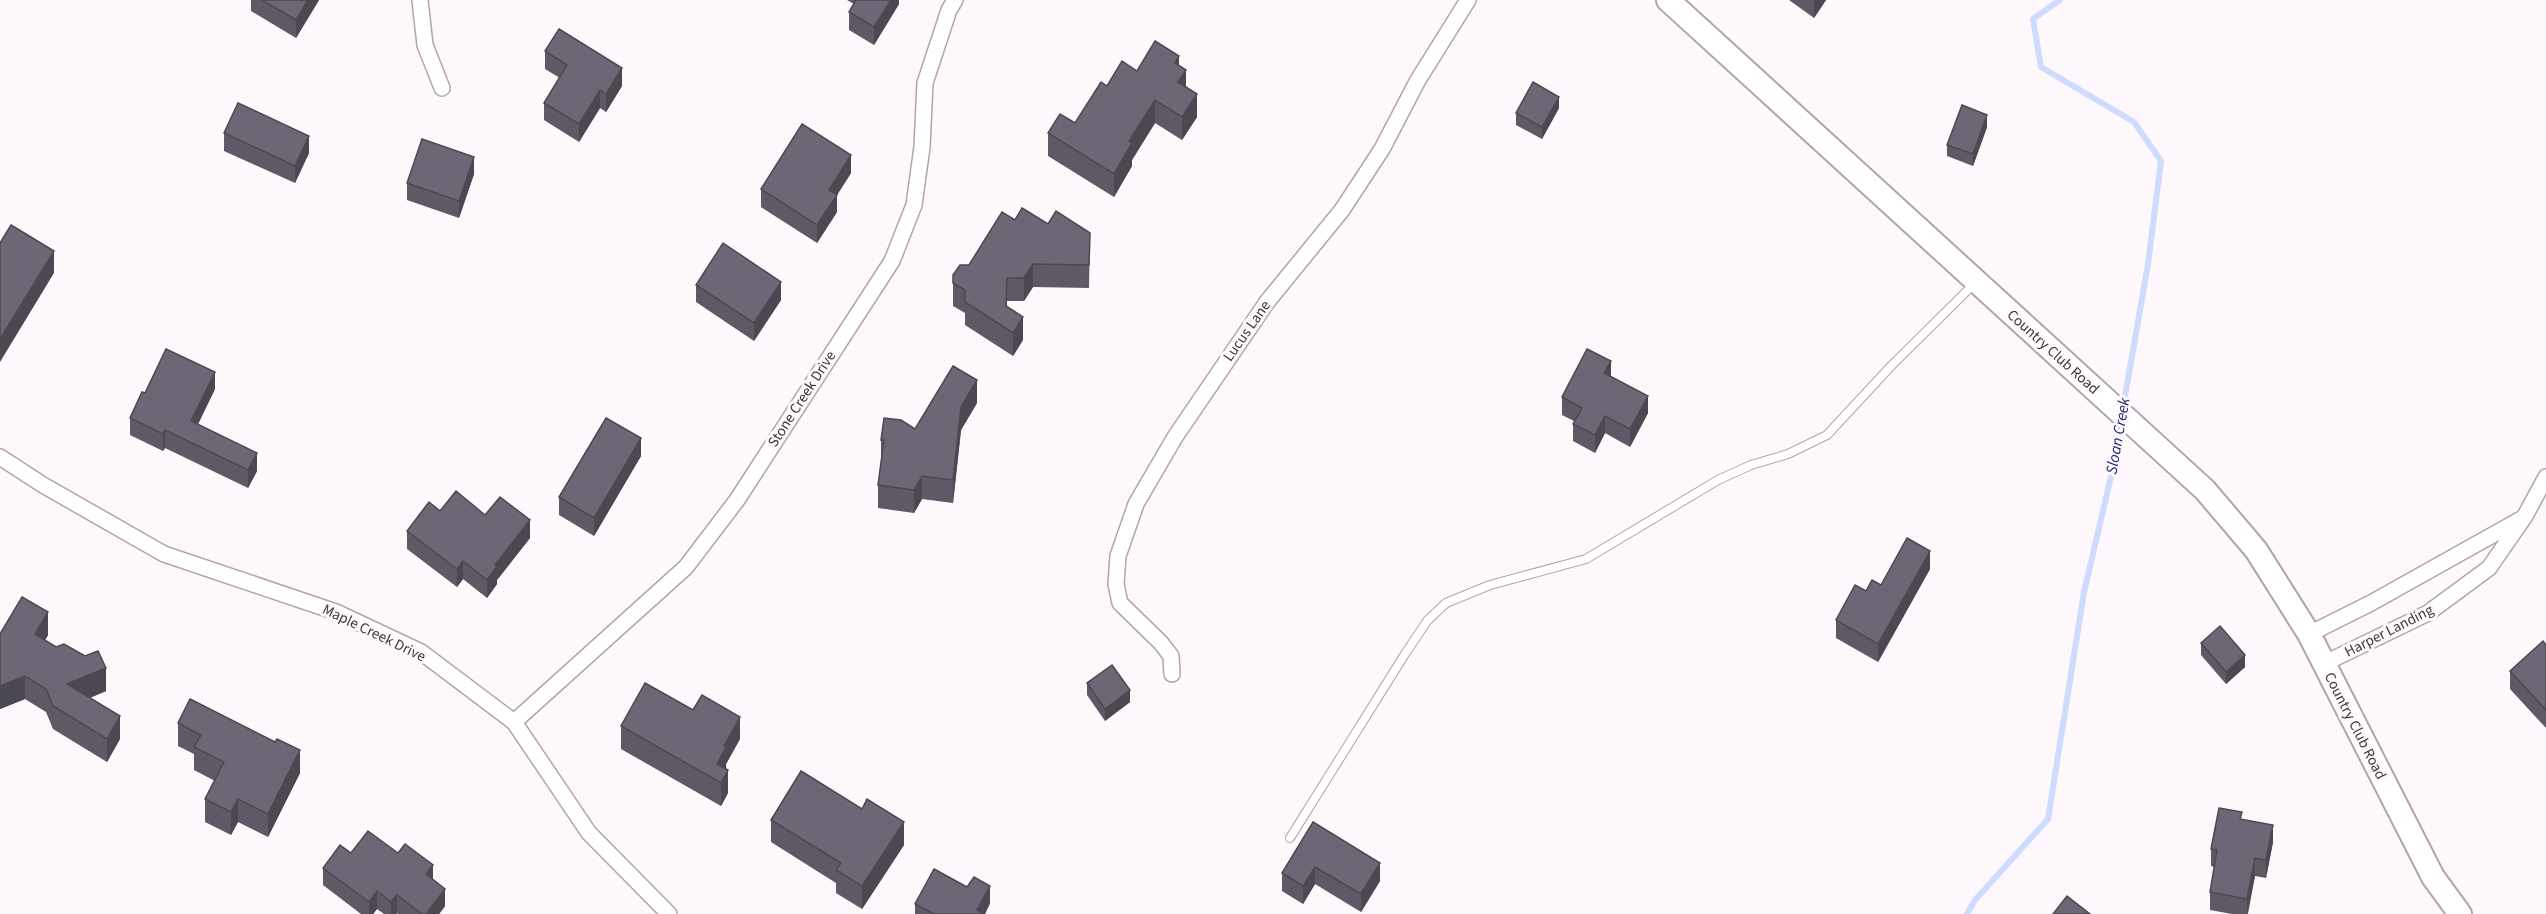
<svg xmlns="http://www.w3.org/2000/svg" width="2546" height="914" font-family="'Source Sans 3',sans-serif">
	<rect width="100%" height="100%" fill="#fef7fb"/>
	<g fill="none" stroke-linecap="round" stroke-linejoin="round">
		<g stroke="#cedafe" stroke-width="6">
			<path d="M2060 0 2033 19 2041 67 2134 122 2161 161 2148 264 2123 408"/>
			<path d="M1967 914 1975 900 2048 819 2084 592 2113 468 2121 421"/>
		</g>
		<g stroke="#b3a3ad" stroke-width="10">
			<path id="lane" d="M1290 838 1405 654 1427 621 1446 603 1490 585 1586 559 1718 480 1751 465 1788 454 1827 435 1891 366 1975 283"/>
		</g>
		<g stroke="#b3a3ad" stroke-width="18">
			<g id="street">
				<path d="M420 0 425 45 442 88"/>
				<path d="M0 457 43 485 164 554 336 612 421 652 514 722 589 833 669 914"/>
				<path d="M2309 634 2371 603 2523 518"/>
				<path d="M2323 664 2428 613 2489 568 2525 516 2546 477"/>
				<path d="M1172 674 1171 656 1161 643 1120 603 1116 584 1118 556 1136 504 1175 437 1267 302 1342 210 1382 149 1418 80 1468 0"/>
				<path d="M514 722 686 567 737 500 892 261 914 205 922 147 925 83 949 10 955 0"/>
			</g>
		</g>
		<g stroke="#b3a3ad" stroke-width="26">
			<path id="secondary" d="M1668 0 2205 490 2256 550 2309 634 2433 877 2460 914"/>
		</g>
		<use href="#lane" stroke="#fff" stroke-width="8"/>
		<use href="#street" stroke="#fff" stroke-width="15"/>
		<use href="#secondary" stroke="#fff" stroke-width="22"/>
	</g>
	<g fill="#5e5965">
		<path d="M251 0H319L296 38 251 11Z"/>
		<path d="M847 0H899V4L874 45 849 30V12L854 4Z"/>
		<path d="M1789 0H1826L1814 18Z"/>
		<path d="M545 51 622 86 606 112 600 108 579 142 544 120V103L560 78 545 69Z"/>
		<path d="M1179 66 1186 87 1197 117 1182 140 1155 123 1132 160V166L1114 197 1048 156V133L1075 123 1137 71Z"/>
		<path d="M1559 108 1542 139 1516 125V113Z"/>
		<path d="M1987 127 1973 166 1947 156V145Z"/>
		<path d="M224 133 309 153 295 183 224 151Z"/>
		<path d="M851 173 837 195V212L817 243 761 207V189Z"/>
		<path d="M474 174 459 218 407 200V183Z"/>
		<path d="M1048 224 1090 233 1089 288 1033 287 1024 301H1007V307L1023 340 1013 356 965 325V313L953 306V275L969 265Z"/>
		<path d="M696 285 781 300 754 341 696 302Z"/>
		<path d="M1611 376 1648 413 1630 447 1605 433 1595 453 1573 441V424L1574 421 1562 415V397Z"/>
		<path d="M215 389 197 425 257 471 248 488 165 448 163 451 130 435V418L145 393Z"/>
		<path d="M977 403 961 430 953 503 922 499 914 513 878 508V485L881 460V440L915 429Z"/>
		<path d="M641 456 594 536 559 515V497Z"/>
		<path d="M440 511 485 515 530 538 497 580V584L487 598 463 579 457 587 407 549V531Z"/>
		<path d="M1930 569 1878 662 1836 638V620L1866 591 1881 585Z"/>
		<path d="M0 634 48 635 45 640 106 691 90 698 120 739 107 762 53 729 46 712 25 699 0 709Z"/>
		<path d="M2201 643 2245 667 2226 684 2201 655Z"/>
		<path d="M2546 645V728L2510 689V671Z"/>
		<path d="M1087 683 1130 702 1105 721 1087 695Z"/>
		<path d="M178 723 300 773 268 837 238 822 231 835 205 822V799L215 781 194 770V754L178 746Z"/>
		<path d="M621 726 740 739 726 764 728 793 721 806 621 749Z"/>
		<path d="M2242 819 2273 842 2266 878 2255 876 2248 914H2232L2210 910V892L2214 867 2211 866V849Z"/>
		<path d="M771 820 904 845 862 909 836 893V883L771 842Z"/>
		<path d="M1313 822 1380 881 1361 912 1315 884 1303 904 1282 891V873Z"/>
		<path d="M351 853 433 880 445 906 439 914H398L397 913 396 914H384L377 909 373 914H361L323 885V868Z"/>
		<path d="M990 903 985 914H915V904Z"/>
	</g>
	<g fill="#4c4852">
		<path d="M308 0H319L296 38V20Z"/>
		<path d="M891 0H899V4L874 45V27Z"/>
		<path d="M1814 0H1826L1814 18Z"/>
		<path d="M1179 56V79L1175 63Z"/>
		<path d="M622 68V86L606 112V94Z"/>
		<path d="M1186 70V93L1178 82Z"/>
		<path d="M600 90V108L579 142V124Z"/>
		<path d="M1197 94V117L1182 140V117Z"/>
		<path d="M1559 97V108L1542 139V127Z"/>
		<path d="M1155 100V123L1132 160V166L1114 197V174L1129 141Z"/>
		<path d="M1987 115V127L1973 166V154Z"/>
		<path d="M309 136V153L295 183V166Z"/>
		<path d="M851 155V173L837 195V212L817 243V225L829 190Z"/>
		<path d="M474 157V174L459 218V201Z"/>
		<path d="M54 251V273L0 362V339Z"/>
		<path d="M1033 264V287L1024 301V278Z"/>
		<path d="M781 282V300L754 341V323Z"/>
		<path d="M1023 317V340L1013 356V333Z"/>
		<path d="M1611 361V379L1604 373Z"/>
		<path d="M215 372V389L191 439V421Z"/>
		<path d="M977 380V403L961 430 953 503V480L961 407Z"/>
		<path d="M1648 396V413L1630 447V429Z"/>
		<path d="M1605 416V433L1595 453V435Z"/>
		<path d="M165 430V448L163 451V434Z"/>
		<path d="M641 438V456L594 536V518Z"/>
		<path d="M257 453V471L248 488V470Z"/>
		<path d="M922 476V499L914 513V490Z"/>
		<path d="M530 520V538L497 580V584L487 598V580L495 565Z"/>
		<path d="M1930 551V569L1878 662V644Z"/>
		<path d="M463 561V579L457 587V569Z"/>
		<path d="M48 612V635L35 657V634Z"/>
		<path d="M2245 655V667L2226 684V672Z"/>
		<path d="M106 668V691L67 707V684Z"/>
		<path d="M25 676V699L0 709V686Z"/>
		<path d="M1130 690V702L1105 721V709Z"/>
		<path d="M120 716V739L107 762V739Z"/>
		<path d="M740 717V739L726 764V770L717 764 724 746Z"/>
		<path d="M300 750V773L268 837V814Z"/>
		<path d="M728 770V793L721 806V783Z"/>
		<path d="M238 799V822L231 835V812Z"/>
		<path d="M904 822V845L862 909V886Z"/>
		<path d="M2273 825V842L2266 878V860Z"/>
		<path d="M2255 858V876L2247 914V899Z"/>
		<path d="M1380 863V881L1361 912V894Z"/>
		<path d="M433 865V882L426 874Z"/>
		<path d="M1315 867V884L1303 904V886Z"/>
		<path d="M990 886V903L985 914 977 910Z"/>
		<path d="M445 889V906L439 914H426Z"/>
		<path d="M377 891V909L373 914H369V902Z"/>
		<path d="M397 895V913L396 914H391V902Z"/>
	</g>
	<g fill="#6d6775" stroke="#4c4852" stroke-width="1.5">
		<path d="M262 0H308L296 20Z"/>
		<path d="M856 0H891L874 27 849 12Z"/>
		<path d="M559 29 622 68 606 94 600 90 579 124 544 103 567 65 545 51Z"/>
		<path d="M1155 41 1179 56 1175 63 1186 70 1178 82 1197 94 1182 117 1155 100 1129 141 1132 143 1114 174 1048 133 1060 114 1075 123 1101 82 1107 86 1122 61 1137 71Z"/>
		<path d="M1533 82 1559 97 1542 127 1516 113Z"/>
		<path d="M238 103 309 136 295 166 224 133Z"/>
		<path d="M1962 105 1987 115 1973 154 1947 145Z"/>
		<path d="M802 124 851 155 829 190 837 195 817 225 761 189Z"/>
		<path d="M422 139 474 157 459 201 407 183Z"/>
		<path d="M1022 208 1048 224 1056 211 1090 233 1089 265 1033 264 1024 278H1007L1006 306 1023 317 1013 333 965 302V290L953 283V275L960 265H969L1002 212 1015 220Z"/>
		<path d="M11 225 54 251 0 339V243Z"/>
		<path d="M723 243 781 282 754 323 696 285Z"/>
		<path d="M166 349 215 372 191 421 257 453 248 470 165 430 163 434 130 418 142 392 145 393Z"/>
		<path d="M1587 349 1611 361 1604 373 1648 396 1630 429 1605 416 1595 435 1573 424 1582 408 1562 397Z"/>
		<path d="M953 366 977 380 961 407 953 480 922 476 914 490 878 485 884 440H881L884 418 901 420 915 429Z"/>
		<path d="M606 418 641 438 594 518 559 497Z"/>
		<path d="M456 491 485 515 500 497 530 520 495 565 497 566 487 580 463 561 457 569 407 531 429 502 440 511Z"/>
		<path d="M1907 538 1930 551 1878 644 1836 620 1855 585 1866 591 1872 580 1881 585Z"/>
		<path d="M22 597 48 612 35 634 56 647 64 644 85 656 98 651 106 668 67 684 120 716 107 739 53 706 46 689 25 676 0 686V634Z"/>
		<path d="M2220 626 2245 655 2226 672 2201 643Z"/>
		<path d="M2543 641 2546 645V710L2510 671Z"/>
		<path d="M1112 665 1130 690 1105 709 1087 683Z"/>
		<path d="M645 683 693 710 702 695 740 717 724 746 726 747 717 764 728 770 721 783 621 726Z"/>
		<path d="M190 699 275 742 277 739 300 750 268 814 238 799 231 812 205 799 224 762 194 747 201 735 178 723Z"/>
		<path d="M801 771 862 809 867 799 904 822 862 886 836 870 841 863 771 820Z"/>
		<path d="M2219 808 2242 812 2240 819 2273 825 2266 860 2255 858 2247 899 2210 892 2217 850 2211 849Z"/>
		<path d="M1313 822 1380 863 1361 894 1315 867 1303 886 1282 873Z"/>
		<path d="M368 831 398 853 405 844 433 865 426 874 445 889 426 914H422L397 895 391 902 377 891 369 902 323 868 340 845 351 853Z"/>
		<path d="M934 869 967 887 974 877 990 886 977 910 984 914H934L915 904Z"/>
		<path d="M2067 896 2090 914H2053Z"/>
	</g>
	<g text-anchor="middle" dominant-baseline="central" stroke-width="6" stroke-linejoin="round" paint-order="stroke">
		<g font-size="15" fill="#3d373b" stroke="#fef7fb">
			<text transform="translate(1247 331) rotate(-55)">Lucus Lane</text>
			<text transform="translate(2053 352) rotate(42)">Country Club Road</text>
			<text transform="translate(802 399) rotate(-57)">Stone Creek Drive</text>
			<text transform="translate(2389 631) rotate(-27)">Harper Landing</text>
			<text transform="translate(374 633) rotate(26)">Maple Creek Drive</text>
			<text transform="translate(2355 726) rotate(63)">Country Club Road</text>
		</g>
		<g font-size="16" font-style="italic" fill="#1e2a6b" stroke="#fef7fb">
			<text transform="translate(2118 436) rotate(-80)">Sloan Creek</text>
		</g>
	</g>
</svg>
